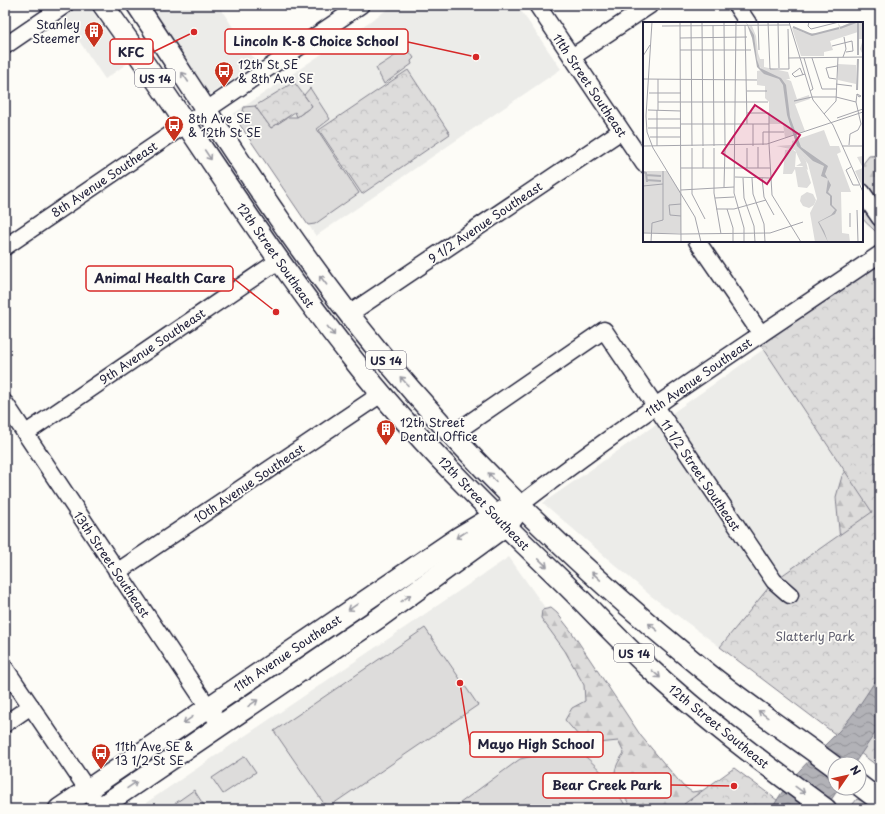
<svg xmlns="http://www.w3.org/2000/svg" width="885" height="814" font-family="'Playpen Sans',sans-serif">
	<defs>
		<pattern id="forest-firs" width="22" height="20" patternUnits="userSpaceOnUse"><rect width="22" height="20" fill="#dddcdb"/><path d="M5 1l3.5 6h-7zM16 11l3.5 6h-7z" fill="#bdbcbd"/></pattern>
		<pattern id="park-crowns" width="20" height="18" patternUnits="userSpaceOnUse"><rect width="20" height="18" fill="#dddcdb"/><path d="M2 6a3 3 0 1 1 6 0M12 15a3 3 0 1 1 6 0" fill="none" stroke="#bdbcbd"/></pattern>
		<pattern id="water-waves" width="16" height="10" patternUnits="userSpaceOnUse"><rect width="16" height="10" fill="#b2b2b7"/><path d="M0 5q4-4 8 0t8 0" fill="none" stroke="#909096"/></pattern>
	</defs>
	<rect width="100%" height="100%" fill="#fdfcf7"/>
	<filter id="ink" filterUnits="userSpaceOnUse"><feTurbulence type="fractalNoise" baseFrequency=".025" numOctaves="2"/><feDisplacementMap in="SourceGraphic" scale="8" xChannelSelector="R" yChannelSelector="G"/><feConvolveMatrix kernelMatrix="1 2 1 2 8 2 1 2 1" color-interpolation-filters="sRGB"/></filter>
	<g filter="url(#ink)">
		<g fill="#ecece9">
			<path d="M65 5H88L128 63 105 79 58 10Z"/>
			<path d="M144 5H218L257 63 206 97Z"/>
			<path d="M394 5H517L561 69 316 236 233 114Z"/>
			<path d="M764 349 846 472 842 477 837 496 839 536 774 581 720 647 651 596 543 503Z"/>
			<path d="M509 557 688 809H137Z"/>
		</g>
		<g fill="#dddcdb" stroke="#807f8b">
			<path d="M407 48 414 58 411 61 412 64 384 84 376 68Z"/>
			<path d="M310 88 330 119 317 129 359 193 315 224 308 225 240 125 244 107 255 106 271 128 288 117H297L312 106 304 95Z"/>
			<path d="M425 628 478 705 327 808 274 731Z"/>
			<path d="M573 747C596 763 614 784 627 809H452L520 759Z"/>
			<path d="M245 756 256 772 223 794 212 778Z"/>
			<path d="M194 790 205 807 201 809H167Z"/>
			<path d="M857 799 867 803 875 809H849Z"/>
		</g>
		<g fill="url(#forest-firs)" stroke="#807f8b">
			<path d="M880 155V237C875 229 867 225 862 218V165L869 156Z"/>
			<path d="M863 451 880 544 840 541 836 497 842 476Z"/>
			<path d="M551 608 557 613 571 631 641 736 683 786 692 792 712 789 743 809H632C619 785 605 780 624 753L618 741 589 744 578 735 565 720 572 708 585 701 584 685 565 651 541 618 542 610Z"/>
		</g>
		<g fill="url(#park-crowns)" stroke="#807f8b">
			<path d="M408 70 450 134 362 194 319 130Z"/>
			<path d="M294 82 312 106 297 117 295 112 271 128 255 106Z"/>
			<path d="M880 255V768L720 647 774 581 872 512 756 337Z"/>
			<path d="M734 768 789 809H688L684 804Z"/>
		</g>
		<path fill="url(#water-waves)" stroke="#787885" d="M880 674V726L854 764H835V788H839L825 809H772C790 775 813 758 839 731 855 714 867 693 880 674Z"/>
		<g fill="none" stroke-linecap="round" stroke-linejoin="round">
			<g stroke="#22223b" stroke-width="19">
				<g id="minor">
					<path d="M537 5 644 164"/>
					<path d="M736 5 748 23"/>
					<path d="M5 46 65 5"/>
					<path d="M572 57 650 5"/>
					<path d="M862 192 880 218"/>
					<path d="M697 241 761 334"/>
					<path d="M5 247 361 5"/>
					<path d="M349 314 621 131"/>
					<path d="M5 403 220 725"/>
					<path d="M26 433 278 261"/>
					<path d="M453 434 604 330 774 581 790 595"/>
					<path d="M520 505C635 416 759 336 880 254"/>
					<path d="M117 572 381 394"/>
					<path d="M5 668 100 808"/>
					<path d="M5 724 31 706"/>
				</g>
			</g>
			<g stroke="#22223b" stroke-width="23">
				<g id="major">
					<path d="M103 5C188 121 262 245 352 358 414 437 486 507 558 577 588 606 616 637 647 666 703 718 764 764 826 809"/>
					<path d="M137 5C215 122 290 244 380 353 476 469 587 575 705 671 747 705 792 735 835 767"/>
					<path d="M859 785 880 801"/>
					<path d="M59 809 459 537 506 509"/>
					<path d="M98 809 380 617 505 526 513 518"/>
				</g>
			</g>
			<use href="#minor" stroke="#fdfcf7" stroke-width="16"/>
			<use href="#major" stroke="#fdfcf7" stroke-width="20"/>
		</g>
		<defs><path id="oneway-shaft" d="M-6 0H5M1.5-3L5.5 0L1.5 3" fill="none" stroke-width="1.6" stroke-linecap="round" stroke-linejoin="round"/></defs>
		<g stroke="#9a9aa2">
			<use href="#oneway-shaft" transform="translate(185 77) rotate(-124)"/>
			<use href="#oneway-shaft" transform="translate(208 155) rotate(56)"/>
			<use href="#oneway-shaft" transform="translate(323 280) rotate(-127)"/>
			<use href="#oneway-shaft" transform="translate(331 331) rotate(52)"/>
			<use href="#oneway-shaft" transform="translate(404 381) rotate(-132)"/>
			<use href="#oneway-shaft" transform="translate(492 477) rotate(-132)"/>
			<use href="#oneway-shaft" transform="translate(461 535) rotate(147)"/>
			<use href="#oneway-shaft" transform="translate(543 563) rotate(43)"/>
			<use href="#oneway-shaft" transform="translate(596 576) rotate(-137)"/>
			<use href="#oneway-shaft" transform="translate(406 598) rotate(-36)"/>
			<use href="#oneway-shaft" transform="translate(353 607) rotate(146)"/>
			<use href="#oneway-shaft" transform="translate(653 627) rotate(-140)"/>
			<use href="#oneway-shaft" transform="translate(656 674) rotate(42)"/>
			<use href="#oneway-shaft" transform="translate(253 703) rotate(-34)"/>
			<use href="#oneway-shaft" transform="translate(763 714) rotate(-144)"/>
			<use href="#oneway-shaft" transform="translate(188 720) rotate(145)"/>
			<use href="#oneway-shaft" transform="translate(132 785) rotate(-35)"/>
			<use href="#oneway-shaft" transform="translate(800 790) rotate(36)"/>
		</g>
	</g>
	<defs>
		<g id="building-pin" transform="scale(1)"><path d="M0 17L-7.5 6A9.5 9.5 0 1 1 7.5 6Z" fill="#c8321e" stroke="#fdfcf7"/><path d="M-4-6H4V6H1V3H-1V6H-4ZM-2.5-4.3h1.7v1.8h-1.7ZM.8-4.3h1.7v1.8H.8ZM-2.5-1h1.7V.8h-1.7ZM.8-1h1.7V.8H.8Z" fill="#fff"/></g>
		<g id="bus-pin" transform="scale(1)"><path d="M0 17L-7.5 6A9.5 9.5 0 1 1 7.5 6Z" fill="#c8321e" stroke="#fdfcf7"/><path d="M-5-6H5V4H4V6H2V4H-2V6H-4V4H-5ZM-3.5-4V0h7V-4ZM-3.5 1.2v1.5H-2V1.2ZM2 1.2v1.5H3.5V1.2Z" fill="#fff"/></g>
	</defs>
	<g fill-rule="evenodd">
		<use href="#building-pin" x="94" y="31"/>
		<use href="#bus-pin" x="224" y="71"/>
		<use href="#bus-pin" x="174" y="125"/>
		<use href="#building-pin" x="386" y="429"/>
		<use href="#bus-pin" x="101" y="753"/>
	</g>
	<g text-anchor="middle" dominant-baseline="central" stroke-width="3.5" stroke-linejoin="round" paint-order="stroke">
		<g fill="#fdfcf7" stroke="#646373" stroke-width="1">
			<rect x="135" y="69" width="40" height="18" rx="3"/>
			<rect x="366" y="351" width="40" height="18" rx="3"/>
			<rect x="614" y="644" width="40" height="18" rx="3"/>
		</g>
		<g font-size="11" font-weight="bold" fill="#22223b">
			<text x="155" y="78">US 14</text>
			<text x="386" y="360">US 14</text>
			<text x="634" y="653">US 14</text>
		</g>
		<g font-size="12" fill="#22223b" stroke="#fdfcf7" text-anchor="start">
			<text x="80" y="24" text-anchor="end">Stanley<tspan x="80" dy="14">Steemer</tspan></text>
			<text x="238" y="64">12th St SE<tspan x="238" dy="14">&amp; 8th Ave SE</tspan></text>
			<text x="188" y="118">8th Ave SE<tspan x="188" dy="14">&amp; 12th St SE</tspan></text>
			<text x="400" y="422">12th Street<tspan x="400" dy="14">Dental Office</tspan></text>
			<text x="115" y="746">11th Ave SE &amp;<tspan x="115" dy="14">13 1/2 St SE</tspan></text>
		</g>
		<g font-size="12" fill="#22223b" stroke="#fdfcf7">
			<text transform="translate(590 85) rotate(56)">11th Street Southeast</text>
			<text transform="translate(104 179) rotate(-34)">8th Avenue Southeast</text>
			<text transform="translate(485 222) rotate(-34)">9 1/2 Avenue Southeast</text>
			<text transform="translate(276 255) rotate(55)">12th Street Southeast</text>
			<text transform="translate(152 346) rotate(-34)">9th Avenue Southeast</text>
			<text transform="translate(698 377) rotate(-35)">11th Avenue Southeast</text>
			<text transform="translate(701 475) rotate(56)">11 1/2 Street Southeast</text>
			<text transform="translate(249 483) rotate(-34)">10th Avenue Southeast</text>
			<text transform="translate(484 503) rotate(46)">12th Street Southeast</text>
			<text transform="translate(112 564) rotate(56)">13th Street Southeast</text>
			<text transform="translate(287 653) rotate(-34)">11th Avenue Southeast</text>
			<text transform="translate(719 726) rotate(39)">12th Street Southeast</text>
		</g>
		<g font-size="12" fill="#5a5a6b" stroke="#fdfcf7">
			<text x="815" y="636">Slatterly Park</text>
		</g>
	</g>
	<g transform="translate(643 22)">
		<rect width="220" height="220" fill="#fdfcf7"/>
		<path d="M142 128 149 127 153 130 152 145H163L168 161 164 166 155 165 152 147 149 152H140ZM164 170 170 172 173 178 171 183 166 186 160 184 157 179 158 174Z" fill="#dddcdb"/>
		<path d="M214 0H220V33L217 27 220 17H216ZM195 42 213 43V62L195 58ZM150 120 163 139 165 148 159 144H153L158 141 152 128 133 124 148 123Z" fill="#dddcdb"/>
		<path d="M220 134V166L212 149 220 146 214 135Z" fill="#dddcdb"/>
		<path d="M208 0H215V10L187 19 190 28 181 30V34H158L149 6 162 11H177L196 6 195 1 198 5ZM106 4H109L113 14 115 31 117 37H121V45L145 50 147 57H143L148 59 154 77 166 73 167 77 152 82 162 109 142 116 140 102H126V80L122 76V64L114 63V49L119 48 114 41 111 16ZM181 108 187 124H196L198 130 194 132 208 170H198L199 211 206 212 207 220H172L167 191 174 177 165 142 152 124H149V119ZM0 149H24L38 171V211H0Z" fill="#dddcdb"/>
		<path d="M103 0 111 13 114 38 117 46 138 56 143 63 147 95 158 125 185 144 182 152 188 163 185 170 189 174V183L194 188 192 192 176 200 181 209 185 220 175 200 188 193 192 188 187 183V174L183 171 185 157 178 154 181 144 170 139 154 124 144 93 140 63 136 57 121 52 114 45 109 16Z" fill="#b2b2b7"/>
		<path fill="none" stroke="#b2b2b7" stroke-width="2" d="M215 0V33M150 5 169 13 196 6M197 6 213 0M214 68 215 37M0 150 3 151 4 160M3 153 18 154M3 158 18 159"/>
		<path fill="none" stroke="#a5a5ac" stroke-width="1" d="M9 0 3 94 4 110 10 126 52 195 58 220M37 0 38 220M48 0 49 124M59 0 60 124M81 0 82 124M93 0 91 171 101 206V220M115 0 116 28M125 0 127 47H146L145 7M135 0 136 46M146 0 170 78 190 103 220 170M166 0 165 4 168 7 196 0M70 3 71 124M102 3 104 102M19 4 147 3M37 16 104 15M189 24 209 19 210 29 203 30M37 28H108M0 34 7 23M200 35 203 27 201 15M145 36 220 35M161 36 170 67 167 69M169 36 179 67H193M160 53 157 46 149 52 152 55 162 52M0 57 114 58M15 57V88M193 57 186 56 183 46 194 44M193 62 209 64M104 69H124M6 71H38M151 79 169 75H193L213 80M15 80H125M5 88 38 89M14 88V124M104 91H126V122M181 92 193 79 195 35M194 96 220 87M5 97H38M38 102H126M5 106H38M7 115H38M0 118V0M126 122 129 173 158 220M120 123V110H141M206 123 207 112 215 108 218 102 213 80 214 72 218 74 216 75 214 72M0 124 124 122 220 90M110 124V102M199 124H220M115 125V146M49 126V172L62 197M60 126V146M71 126V171L78 212M104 126V146M208 145 203 148 210 163H216M38 146H127M92 155 127 156M100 156 101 176 111 204 112 220M109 156 110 172 121 202 122 220M119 156 121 175 131 193M0 164 20 162M81 165 82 126M38 168 91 165M72 176 91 175M26 183 27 193 38 194M26 183 38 182M73 187H91L123 178M84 187 90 206V220M214 188 215 220M207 191V205M0 211 38 212M38 212 127 211 160 200M8 220 9 201 20 198V149"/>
		<path fill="#c2185b" fill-opacity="0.15" stroke="#c2185b" stroke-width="2" d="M112 83 157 113 124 162 79 131Z"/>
		<rect width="220" height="220" fill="none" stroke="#22223b" stroke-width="2"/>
	</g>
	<path fill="none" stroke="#d62828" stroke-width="1.5" d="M476 57L408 42M194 32L153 52M276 312L233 278M460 683L470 745M734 786L671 785"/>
	<g fill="#d62828" stroke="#fdfcf7" stroke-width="1.5">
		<circle cx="476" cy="57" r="4"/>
		<circle cx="194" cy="32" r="4"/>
		<circle cx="276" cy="312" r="4"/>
		<circle cx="460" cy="683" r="4"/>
		<circle cx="734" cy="786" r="4"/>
	</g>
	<g fill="#fdfcf7" stroke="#d62828" stroke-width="1.5">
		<rect x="225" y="29" width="183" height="25" rx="4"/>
		<rect x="110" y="39" width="43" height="25" rx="4"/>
		<rect x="86" y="266" width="147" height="25" rx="4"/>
		<rect x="470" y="732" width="133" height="25" rx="4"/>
		<rect x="543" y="773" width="128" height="25" rx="4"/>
	</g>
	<g font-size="13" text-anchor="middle" font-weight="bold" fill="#22223b">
		<text x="316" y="46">Lincoln K-8 Choice School</text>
		<text x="131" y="57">KFC</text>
		<text x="160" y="283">Animal Health Care</text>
		<text x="536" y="749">Mayo High School</text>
		<text x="607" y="790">Bear Creek Park</text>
	</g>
	<rect width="885" height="814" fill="none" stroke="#fdfcf7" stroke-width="20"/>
	<rect x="10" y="10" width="865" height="794" fill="none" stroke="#22223b" stroke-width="1.5" filter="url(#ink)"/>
	<g transform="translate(847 776) rotate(56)"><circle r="19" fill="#fdfcf7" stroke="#a5a5ac"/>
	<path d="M0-3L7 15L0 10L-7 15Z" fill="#c8321e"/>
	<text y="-6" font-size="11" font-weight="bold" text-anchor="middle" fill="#22223b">N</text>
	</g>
</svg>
